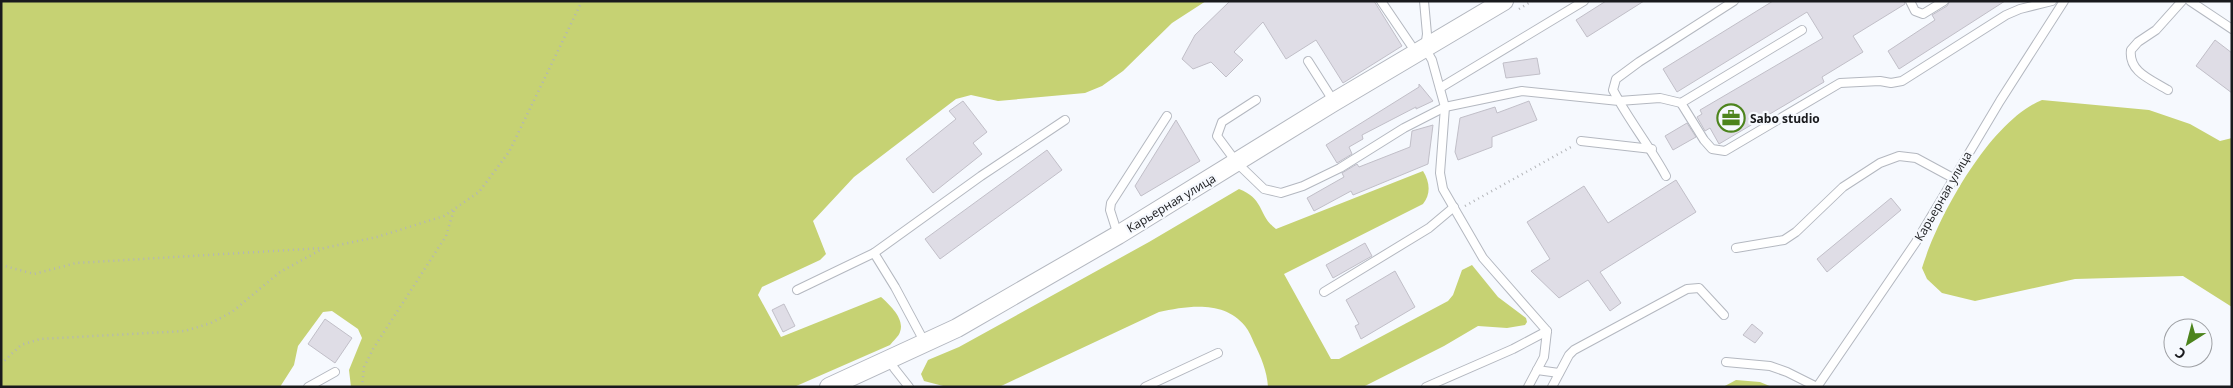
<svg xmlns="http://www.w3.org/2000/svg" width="2233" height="388" font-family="'Open Sans',sans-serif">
	<rect width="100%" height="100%" fill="#f6f9fe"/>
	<g fill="#c6d273">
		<path d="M1 1H1206L1172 23 1123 71 1102 86 1085 93 998 101 971 95 956 99 854 177 813 221 826 254 820 260 762 287 758 295 781 337 881 297C890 305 905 319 900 332 899 336 893 341 890 345L794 387H351L349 370 362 338 358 329 332 311 323 312 298 346 294 365 280 387H1Z"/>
		<path d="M2042 100 2149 110 2190 124 2220 141 2232 138V307L2183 276 2075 279 1975 301 1942 293 1927 279 1922 268C1938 216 1990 121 2042 100Z"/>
		<path d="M1423 171C1430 182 1431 194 1423 204L1284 274 1331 359H1339L1448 301 1453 295 1462 270 1472 265 1498 297 1526 318 1527 322 1525 325 1507 328 1478 326 1444 346 1363 387H1268C1267 371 1261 357 1254 343 1252 338 1249 331 1245 326 1224 300 1188 306 1159 312L999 387H947L924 381 921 374 928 360 959 347 1149 242 1239 189C1265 199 1258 216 1276 229Z"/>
		<path d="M1736 380 1760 382 1772 387H1723Z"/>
	</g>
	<g fill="#dfdde6" stroke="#c1bfc8">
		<path d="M1230 1H1374L1402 46 1343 83 1316 40 1286 59 1263 22 1234 52 1243 60 1226 77 1211 62 1193 69 1182 59 1195 35Z"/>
		<path d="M1606 1H1644L1587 37 1576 20Z"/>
		<path d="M1773 1H1904L1905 4 1853 36 1863 52 1822 77 1824 82 1719 144 1710 128 1705 131 1697 117 1702 114 1700 110 1823 38 1807 12 1677 92 1663 69Z"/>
		<path d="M1950 1H2005L1899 69 1888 51 1935 20 1932 15 1947 6Z"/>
		<path d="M2215 40 2232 53V93L2196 66Z"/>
		<path d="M1537 58 1540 74 1506 78 1503 63Z"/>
		<path d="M1419 84 1433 101 1416 109V107L1362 135 1363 139 1349 147 1352 154 1337 163 1326 145 1419 87Z"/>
		<path d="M963 101 987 132 973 143 982 154 933 193 906 159 956 119 949 111Z"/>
		<path d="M1529 101 1537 120 1492 137V147L1458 160 1455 152 1460 118 1495 107 1497 113Z"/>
		<path d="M1176 120 1200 161 1141 196 1135 186Z"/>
		<path d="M1687 123 1696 137 1673 150 1665 136Z"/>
		<path d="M1433 125 1428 164 1353 195 1351 191 1314 211 1307 198 1344 177 1342 173 1357 164 1359 167 1410 147 1412 131Z"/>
		<path d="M1047 150 1062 170 940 259 925 239Z"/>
		<path d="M1676 180 1696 212 1600 272 1621 303 1610 311 1588 280 1559 298 1531 271 1550 259 1527 222 1584 186 1608 223Z"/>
		<path d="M1891 198 1901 210 1827 272 1817 259Z"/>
		<path d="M1365 243 1372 256 1333 278 1326 265Z"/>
		<path d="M1395 271 1415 307 1361 339 1355 326 1359 324 1346 300Z"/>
		<path d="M784 304 795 326 783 332 772 310Z"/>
		<path d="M325 319 352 338 335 363 308 344Z"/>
		<path d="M1752 324 1763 333 1755 343 1743 335Z"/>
	</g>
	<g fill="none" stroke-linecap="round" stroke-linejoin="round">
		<g stroke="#b4b8c0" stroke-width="10">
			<g id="service">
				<path d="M1381 1 1417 54"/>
				<path d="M1424 1 1427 34 1425 48 1432 60 1445 107 1440 173 1443 189 1483 258 1547 331 1544 357 1528 387"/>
				<path d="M1734 1 1639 62 1616 79 1613 90 1619 101 1660 98 1681 103 1802 30"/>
				<path d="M1910 1 1915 11 1923 14 1944 1"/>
				<path d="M2190 1 2232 29"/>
				<path d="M1308 61 1329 94 1332 103"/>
				<path d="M1440 88 1584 1"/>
				<path d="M2168 90C2152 80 2128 72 2131 50L2138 42 2156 30 2182 1"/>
				<path d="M1256 100 1222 122 1217 136 1237 163 1264 189 1281 193 1303 186 1340 168 1404 128 1445 107 1522 91 1619 101C1634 127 1652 150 1666 176"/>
				<path d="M1681 103 1704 140 1712 149 1725 151 1840 83 1880 81 1891 83 1902 81 2006 15 2020 9 2052 1"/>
				<path d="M1581 141 1652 149"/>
				<path d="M1118 235 1110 210 1111 203 1167 116"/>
				<path d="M1736 248 1784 240 1796 232 1843 187 1880 163 1899 156 1916 158 1953 178"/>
				<path d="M874 253 981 176 1065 120"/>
				<path d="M797 290 874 253 895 287 925 343"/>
				<path d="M1324 292 1429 228 1454 207"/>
				<path d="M890 359 894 368 909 387"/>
				<path d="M1726 362 1770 366 1787 372 1817 387"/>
				<path d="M1537 370 1559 373"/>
				<path d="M308 387 335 372"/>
				<path d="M1145 387 1218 353"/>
				<path d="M1426 387 1513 349 1547 331"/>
				<path d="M1552 387 1569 355 1574 350 1687 289 1699 288 1724 315"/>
				<path d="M1817 387 1916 242 2000 101 2064 1"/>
			</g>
		</g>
		<g stroke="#b4b8c0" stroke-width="20">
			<path id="tertiary" d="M829 387 957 328 1118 235 1332 103 1504 1"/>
		</g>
		<g stroke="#b3b5b9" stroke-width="2.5" stroke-dasharray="1 4" stroke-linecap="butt">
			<path d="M1519 9 1532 1"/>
			<path d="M1465 206 1571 147"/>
			<path d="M1 265 34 274 76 263 323 248"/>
			<path d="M1 364 21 345 40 339 185 331 211 323 232 312 280 272 324 248 377 237 444 216 479 192 509 152 582 1"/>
			<path d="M362 387 364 367 373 349 446 236 454 210"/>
		</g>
		<use href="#service" stroke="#fff" stroke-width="8"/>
		<use href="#tertiary" stroke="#fff" stroke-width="18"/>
	</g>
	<defs>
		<g id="office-ring" transform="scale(1.4375)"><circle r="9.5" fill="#f6f9fe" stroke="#4d841d" stroke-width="1.5"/><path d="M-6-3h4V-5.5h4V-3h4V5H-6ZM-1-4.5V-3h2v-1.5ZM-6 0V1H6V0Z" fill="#4d841d"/></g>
	</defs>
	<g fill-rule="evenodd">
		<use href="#office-ring" x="1731" y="118"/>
	</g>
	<g text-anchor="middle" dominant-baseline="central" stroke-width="4.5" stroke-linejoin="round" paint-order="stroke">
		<g font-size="12" font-weight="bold" fill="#191a1d" stroke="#f6f9fe" text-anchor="start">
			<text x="1750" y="118">Sabo studio</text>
		</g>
		<g font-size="12" fill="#191a1d" stroke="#f6f9fe">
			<text transform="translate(1943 196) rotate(-60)">Карьерная улица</text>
			<text transform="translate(1171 203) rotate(-31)">Карьерная улица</text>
		</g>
	</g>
	<rect width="2233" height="388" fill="none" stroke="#191a1d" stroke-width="5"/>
	<g transform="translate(2188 343) rotate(216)"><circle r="24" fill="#f6f9fe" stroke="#9ea0a4"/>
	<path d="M0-4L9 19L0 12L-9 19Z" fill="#4d841d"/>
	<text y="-8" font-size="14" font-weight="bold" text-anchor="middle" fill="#191a1d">С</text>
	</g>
</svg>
